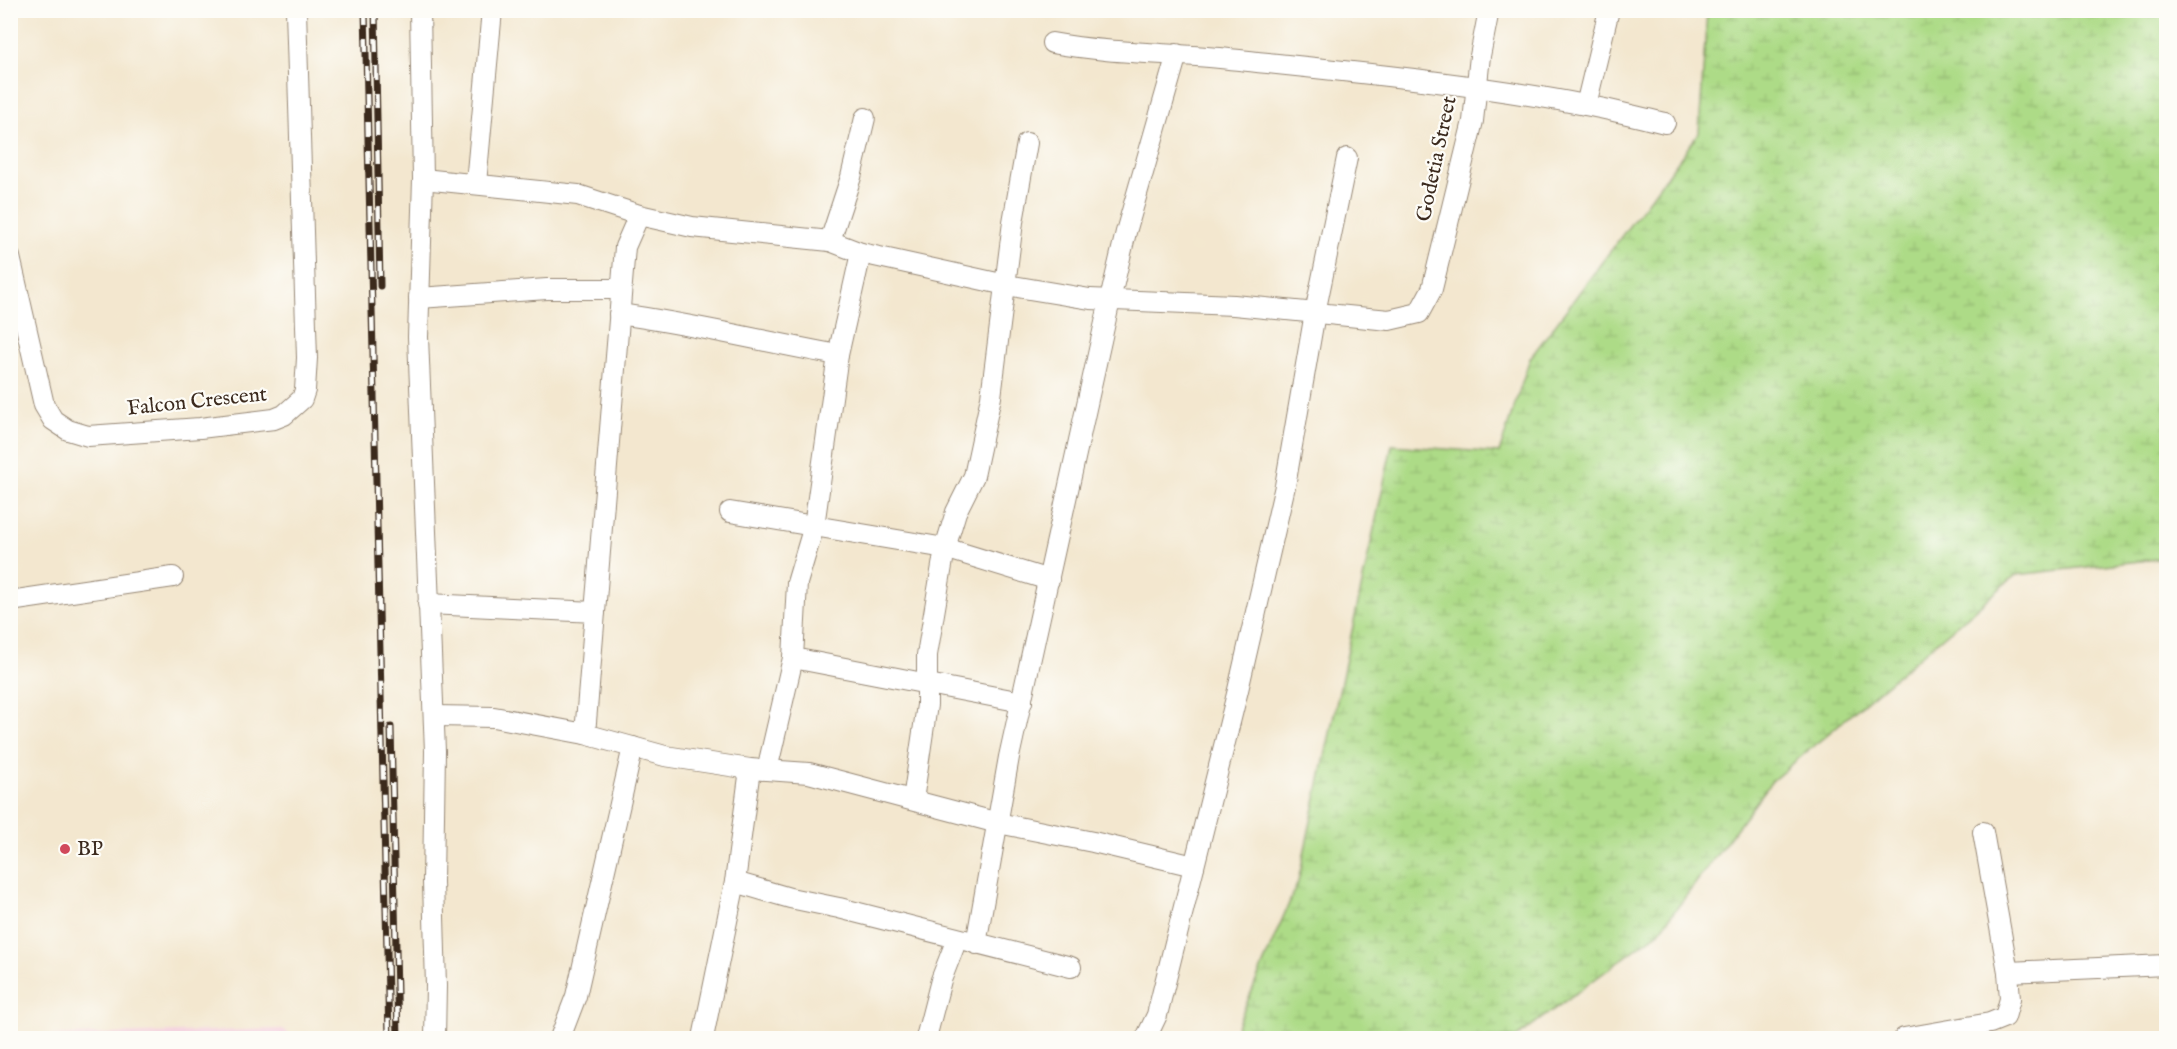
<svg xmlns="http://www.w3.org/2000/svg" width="2177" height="1049" font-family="'IM FELL English',serif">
	<defs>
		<pattern id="wetland-marsh" width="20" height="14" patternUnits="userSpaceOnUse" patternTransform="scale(1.5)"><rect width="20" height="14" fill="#addb87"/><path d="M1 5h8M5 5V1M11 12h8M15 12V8" fill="none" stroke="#96bc74"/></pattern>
	</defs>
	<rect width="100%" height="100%" fill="#fdfcf7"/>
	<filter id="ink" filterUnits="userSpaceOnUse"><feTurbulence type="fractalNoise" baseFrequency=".0167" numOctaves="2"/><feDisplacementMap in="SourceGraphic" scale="12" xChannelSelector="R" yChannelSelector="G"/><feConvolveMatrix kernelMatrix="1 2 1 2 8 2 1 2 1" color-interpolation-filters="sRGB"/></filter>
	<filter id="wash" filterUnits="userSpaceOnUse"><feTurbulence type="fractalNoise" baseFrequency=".008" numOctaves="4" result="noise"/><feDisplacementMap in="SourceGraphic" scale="24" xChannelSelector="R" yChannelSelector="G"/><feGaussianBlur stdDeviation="1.35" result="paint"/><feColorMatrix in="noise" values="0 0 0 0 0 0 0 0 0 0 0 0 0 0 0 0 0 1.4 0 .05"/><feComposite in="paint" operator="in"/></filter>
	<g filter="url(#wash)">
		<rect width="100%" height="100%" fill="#f3e7cf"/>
		<path fill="#f4cfde" d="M283 1029 295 1038H10L11 1037Z"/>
		<path fill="url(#wetland-marsh)" stroke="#748252" stroke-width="1.5" d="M1707 11H2166V558L2016 575 1772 781 1659 932 1515 1038H1232L1298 882 1392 445 1499 453 1530 358 1699 133Z"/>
	</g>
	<g filter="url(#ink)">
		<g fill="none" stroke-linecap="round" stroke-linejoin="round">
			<g stroke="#978876" stroke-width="22">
				<g id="street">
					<path d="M420 10 423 179 418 337 435 751 433 882 436 986 435 1038"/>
					<path d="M1052 43C1107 53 1164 53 1220 58 1341 71 1465 82 1585 105 1612 110 1639 117 1665 123"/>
					<path d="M1586 105 1609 10"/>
					<path d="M423 179 578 195 639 215 692 227 830 241 861 253 1006 285 1090 299 1234 305 1389 320 1419 313 1432 289 1473 121 1480 56 1489 10"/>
					<path d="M476 183 492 10"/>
					<path d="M830 241 851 177 865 118"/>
					<path d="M10 257 44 405 53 420 68 430 88 436 200 428 274 419 284 415 302 399 305 390 307 358 296 10"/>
					<path d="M419 298 547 289H621"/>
					<path d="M619 314C693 324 765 342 838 355"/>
					<path d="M730 512 945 548 1049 580"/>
					<path d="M10 601 173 577"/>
					<path d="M428 604 595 612"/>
					<path d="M793 658 1022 702"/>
					<path d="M434 716 494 717 585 734 665 756 750 769 809 773 998 823 1093 842 1194 866"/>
					<path d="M585 734 625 247 639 215"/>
					<path d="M767 770 793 658 797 583 814 526 838 355 861 253"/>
					<path d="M913 800 927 705V655L945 548 956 512 974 476 991 397 1013 222 1027 143"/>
					<path d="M735 882 790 898 839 908 1071 967"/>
					<path d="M976 944 1009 757 1110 300 1126 232 1177 54"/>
					<path d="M2008 972 2166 965"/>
					<path d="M560 1038 576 996 633 747"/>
					<path d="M703 1038 735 882 750 769"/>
					<path d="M926 1038 941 980 957 939"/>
					<path d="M1146 1038 1157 1015 1238 690 1285 486 1315 313 1347 158"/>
					<path d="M1904 1038 1990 1023 2005 1017 2010 999 2008 972 1983 832"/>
				</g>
			</g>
			<use href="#street" stroke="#fff" stroke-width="20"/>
			<g stroke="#3b2a1e" stroke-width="7">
				<g id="rail">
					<path d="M365 10 389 1038"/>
					<path d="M375 10 380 286"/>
					<path d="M391 727 398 1038"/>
				</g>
			</g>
			<use href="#rail" stroke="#fdfcf7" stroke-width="4.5" stroke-dasharray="14" stroke-linecap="butt"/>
		</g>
	</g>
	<circle fill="#d1495b" stroke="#fdfcf7" stroke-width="2" cx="65" cy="849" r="6"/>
	<g text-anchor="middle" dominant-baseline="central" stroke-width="4.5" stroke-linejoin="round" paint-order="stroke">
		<g font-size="21" fill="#3b2a1e" stroke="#fdfcf7">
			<text transform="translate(1437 159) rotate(-78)">Godetia Street</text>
			<text transform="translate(197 402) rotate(-6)">Falcon Crescent</text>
		</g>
		<g font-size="21" fill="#3b2a1e" stroke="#fdfcf7" text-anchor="start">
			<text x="77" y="849">BP</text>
		</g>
	</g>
	<rect width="2177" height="1049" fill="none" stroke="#fdfcf7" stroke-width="36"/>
</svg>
